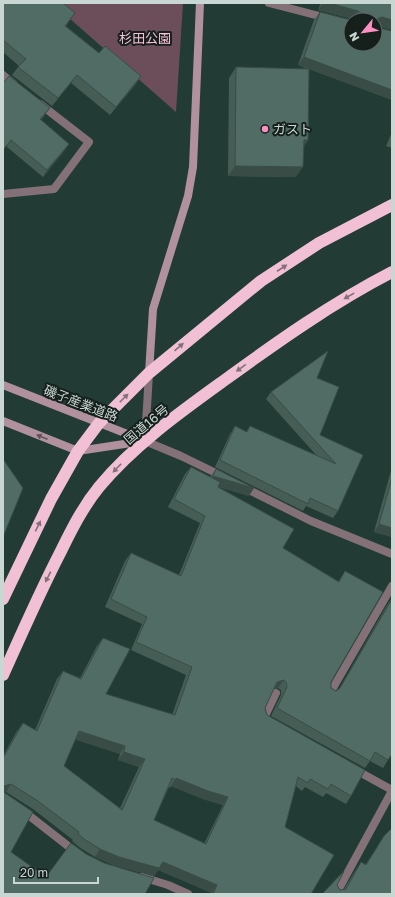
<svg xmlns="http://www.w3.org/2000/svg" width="395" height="897" font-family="'Golos Text','Noto Sans JP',sans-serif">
	<rect width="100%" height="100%" fill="#223c35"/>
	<path fill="#6b4e5a" d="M52 3H183L176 112Z"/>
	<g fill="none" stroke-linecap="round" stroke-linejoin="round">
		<g stroke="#847178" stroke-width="8">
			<path d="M269 3 327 18"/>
			<path d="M330 693 392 586"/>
			<path d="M22 810 77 853"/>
			<path d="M142 877 168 885 188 894"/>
		</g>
		<g stroke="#847178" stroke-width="8">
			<path d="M3 75 15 85"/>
			<path d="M3 194 54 189 89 142 40 104"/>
			<path d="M149 373 145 441 181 456 222 476"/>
			<path d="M243 487 311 521 392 554"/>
			<path d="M267 720 264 718 276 693"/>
			<path d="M354 769 392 790"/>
			<path d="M336 894 392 791"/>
		</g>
		<g stroke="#b0919d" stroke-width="8">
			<path d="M149 373 153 309 188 196 193 167 200 3"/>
			<path d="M3 385 145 441"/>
			<path d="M3 421 78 451 144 441"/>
		</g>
		<g stroke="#f1c0d4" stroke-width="12">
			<path d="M3 599 51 499 78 451 99 423 149 373 261 281 319 243 392 205"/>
			<path d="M3 675C21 635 39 594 59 555 71 531 82 508 99 487 133 446 179 413 222 382 277 342 332 303 392 272"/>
		</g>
	</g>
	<g fill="#465d56" fill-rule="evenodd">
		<path d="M3 3 75 13 66 26 99 53 141 76 136 84 110 115 71 83 52 106 12 75 19 66 3 52Z"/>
		<path d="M321 3H392L378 26 392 100 309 69 308 140 304 146 296 177 228 176 229 78 236 67 307 69 298 65 314 20 320 12 351 44 375 20H354L353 19 318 10Z"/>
		<path d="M3 83 50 108 41 120 65 150 43 177 7 147Z"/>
		<path d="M392 132V148L386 146Z"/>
		<path d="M317 378 320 435 363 455 338 511 333 518 306 506 303 511 215 467 230 434 235 426 246 432 250 426 317 456 266 399 271 392Z"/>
		<path d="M191 467 210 477 216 469 249 496 219 487 283 548 338 582 345 571 331 682V688L336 691 339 689 387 605 392 598 388 760 383 768 370 761 365 768 271 716 281 695V690L278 688 273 690 265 708 267 715 351 796 346 804 326 793 323 797 305 787 302 791 296 786 285 827 311 894H211L212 893 158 870 154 876 113 865 95 857 79 847 72 841 73 840 33 809 6 792H5L11 852 46 877 86 854 104 863 3 894V756L17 731 23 723 35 730 57 679 63 671 80 678 97 646 103 638 106 694 172 715 186 675 131 650 142 624 105 607 125 561 131 553 179 575 200 523 168 507 185 474ZM75 739 120 754 118 760 139 767 120 808 64 766ZM171 786 203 799 223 805 204 844 154 820 169 787 170 788Z"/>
		<path d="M392 467V537L374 532Z"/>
		<path d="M384 836 392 894H322L337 885 340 890 344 889 355 871 361 862 366 864Z"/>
	</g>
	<g fill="#394c46">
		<path d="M323 3H329L358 11 353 19 318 10Z"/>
		<path d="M382 17 392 20V30L376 26 375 22 377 19Z"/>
		<path d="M304 57 392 90V100L298 65Z"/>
		<path d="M77 75 71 83 52 106 58 98Z"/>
		<path d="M141 76 136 84 110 115 116 107Z"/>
		<path d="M304 140H308L300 150Z"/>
		<path d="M69 144 65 150 43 177 47 170Z"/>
		<path d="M235 166 303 167 296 177 228 176Z"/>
		<path d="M213 476 254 488 249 496 207 484Z"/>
		<path d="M379 524 392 528V537L374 532Z"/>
		<path d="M284 680 278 688 271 690 277 682Z"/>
		<path d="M79 731 125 746 120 754 73 739Z"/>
		<path d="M124 752 145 759 139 767 118 760Z"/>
		<path d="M176 778 228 797 223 805 203 799 171 786Z"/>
		<path d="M11 784 6 792 3 793V787L4 786Z"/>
		<path d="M100 849 163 862 217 885 212 893 158 870 154 876 113 865 95 857Z"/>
	</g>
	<g fill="#516c64" stroke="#394c46" fill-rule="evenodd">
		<path d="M3 3H63L75 13 65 26 99 53 105 46 141 76 116 107 77 75 58 98 18 67 26 59 3 40Z"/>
		<path d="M329 3H392V20L382 17 377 19 375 22 379 28 392 31V90L304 57 320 12 351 20V44H375V20H357L362 18V14L358 11Z"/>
		<path d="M236 67 309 69 308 140H304L303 167 235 166Z"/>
		<path d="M9 76 50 108 40 119 69 144 47 170 11 140 3 150V83Z"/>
		<path d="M328 351 317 378 339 387 320 435 363 455 338 511 310 498 308 504 220 460 235 426 247 432 250 426 336 464 271 392Z"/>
		<path d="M3 459 23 488 3 537Z"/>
		<path d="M191 467 220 482 218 487 294 529 283 548 339 582 345 571 383 592 331 682V688L336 691 340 688 392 599V754L388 760 375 752 370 761 277 708 287 687 286 682 284 680 277 682 265 708 267 715 365 770 351 796 331 784 328 789 310 779 308 783 298 777 285 827 334 855 311 894H213L217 885 163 862 159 868 119 857 100 849 84 839 78 834 79 832 38 801 11 784 4 786 3 789 5 793 33 812 11 852 46 877 71 843 86 854 104 863 154 878 145 894H3V758L23 723 37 731 63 671 81 679 103 638 130 649 106 694 175 715 192 667 136 642 147 617 111 599 131 553 181 576 205 516 174 499ZM79 731 125 746 124 752 145 759 122 810 64 766ZM172 778 176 780V778L208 791 228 797 206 844 154 820Z"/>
		<path d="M216 469 254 488 213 476Z"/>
		<path d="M392 478V528L379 524Z"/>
		<path d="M392 828V894H322L344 871 337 885 340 890 346 889 361 862 366 865 384 836Z"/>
	</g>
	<defs><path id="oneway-solid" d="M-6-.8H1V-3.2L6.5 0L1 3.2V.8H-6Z"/></defs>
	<g fill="#837078">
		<use href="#oneway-solid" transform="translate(282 268) rotate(-33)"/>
		<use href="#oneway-solid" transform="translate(349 296) rotate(151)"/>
		<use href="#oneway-solid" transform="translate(179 347) rotate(-41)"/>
		<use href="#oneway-solid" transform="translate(241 368) rotate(144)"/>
		<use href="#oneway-solid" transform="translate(124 398) rotate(-45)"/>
		<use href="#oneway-solid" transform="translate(117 468) rotate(134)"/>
		<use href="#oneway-solid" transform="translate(38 526) rotate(-64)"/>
		<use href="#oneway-solid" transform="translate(48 577) rotate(117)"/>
	</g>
	<use fill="#5b5357" href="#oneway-solid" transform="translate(42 437) rotate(-158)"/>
	<circle fill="#fd8ec0" stroke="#15201d" stroke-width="1.5" cx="265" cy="129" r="4"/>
	<g text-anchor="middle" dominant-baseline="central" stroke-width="4" stroke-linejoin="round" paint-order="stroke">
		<g font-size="13" fill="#fac0d7" stroke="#15201d">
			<text x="145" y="38">杉田公園</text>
		</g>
		<g font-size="13" fill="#c9d7d3" stroke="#15201d" text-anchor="start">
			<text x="273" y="129">ガスト</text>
		</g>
		<g font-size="13" fill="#c9d7d3" stroke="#15201d">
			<text transform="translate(81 403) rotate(21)">磯子産業道路</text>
			<text transform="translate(146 424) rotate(-40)">国道16号</text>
		</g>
	</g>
	<rect width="395" height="897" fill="none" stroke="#c9d7d3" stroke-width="8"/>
	<g transform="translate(363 32) rotate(241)"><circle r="19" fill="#15201d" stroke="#5d6966"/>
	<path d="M0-3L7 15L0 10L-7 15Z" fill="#fd8ec0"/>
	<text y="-6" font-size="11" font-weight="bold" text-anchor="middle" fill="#c9d7d3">N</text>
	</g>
	<path d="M14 877v6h84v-6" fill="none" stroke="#c9d7d3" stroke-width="2"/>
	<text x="20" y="877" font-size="12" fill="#c9d7d3" stroke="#15201d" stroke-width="3" paint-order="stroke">20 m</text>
</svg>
